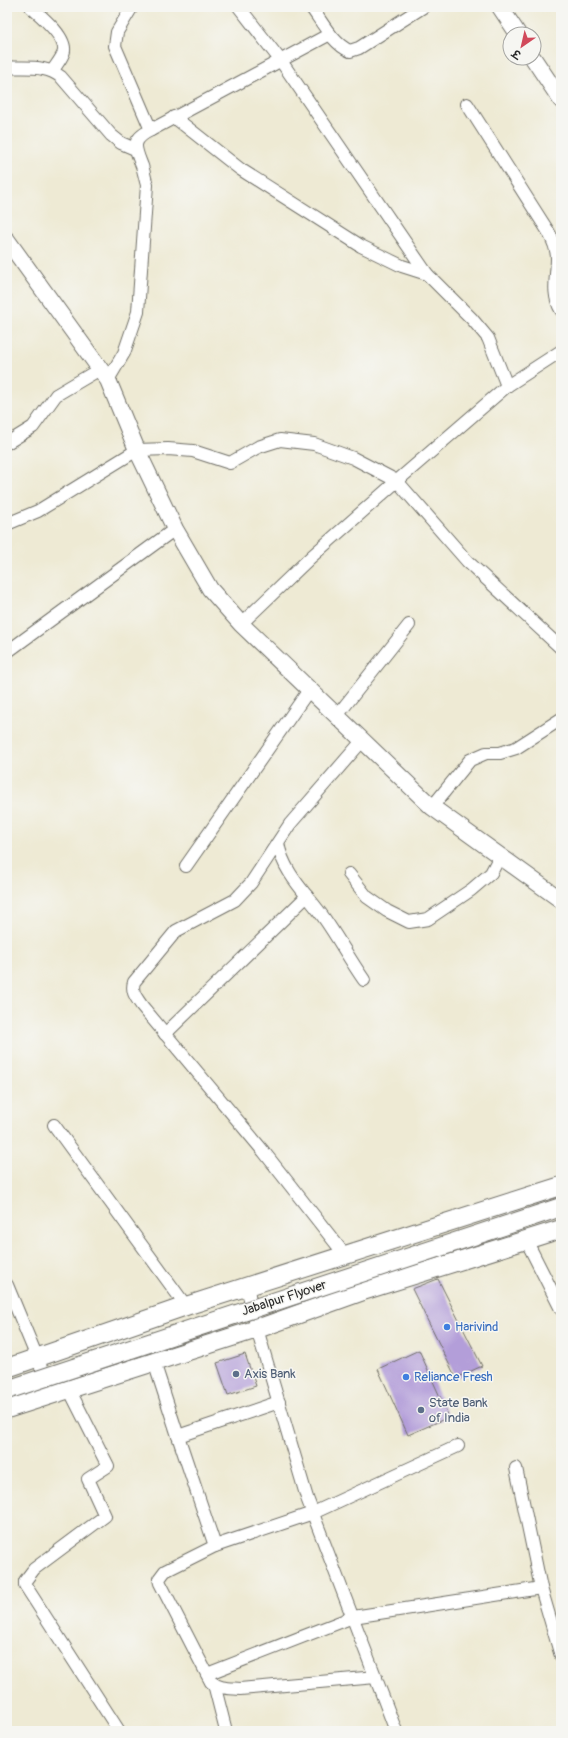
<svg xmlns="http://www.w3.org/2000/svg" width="568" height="1738" font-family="Pangolin,'Playpen Sans Deva',sans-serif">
	<rect width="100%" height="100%" fill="#f6f6f2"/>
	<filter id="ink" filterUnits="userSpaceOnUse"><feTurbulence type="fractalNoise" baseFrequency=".025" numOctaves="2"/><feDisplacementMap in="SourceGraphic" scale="8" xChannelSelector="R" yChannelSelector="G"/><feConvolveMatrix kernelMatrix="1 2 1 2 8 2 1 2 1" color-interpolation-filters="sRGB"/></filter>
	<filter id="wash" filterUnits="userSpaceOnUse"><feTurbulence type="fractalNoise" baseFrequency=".012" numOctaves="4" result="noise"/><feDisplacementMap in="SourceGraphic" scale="16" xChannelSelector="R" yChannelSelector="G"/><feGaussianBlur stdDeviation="0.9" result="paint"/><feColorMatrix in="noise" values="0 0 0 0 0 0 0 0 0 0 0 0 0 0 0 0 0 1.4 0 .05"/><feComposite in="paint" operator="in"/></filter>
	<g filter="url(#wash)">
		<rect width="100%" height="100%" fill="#eeead4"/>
		<g id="blocks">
			<g fill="#b39ed9">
				<path d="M438 1279 482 1366 456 1378 412 1289Z"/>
				<path d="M419 1350 449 1417 408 1435 378 1369Z"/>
				<path d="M245 1354 256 1386 228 1395 217 1363Z"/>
			</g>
		</g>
	</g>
	<g filter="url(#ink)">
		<use href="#blocks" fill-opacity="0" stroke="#6f6e66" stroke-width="1"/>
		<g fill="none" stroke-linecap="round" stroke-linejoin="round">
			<g stroke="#6f6e66" stroke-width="14">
				<g id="street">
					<path d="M31 7C41 16 66 36 64 51 63 57 56 65 53 70"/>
					<path d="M239 7 281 61 427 274 472 319 488 338 507 386"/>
					<path d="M311 7C322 22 333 44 350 51L359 48 423 7"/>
					<path d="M7 67C26 69 45 64 61 77L111 135 121 143 135 149"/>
					<path d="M467 104 548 231C553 240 557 248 557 258 557 276 551 293 561 310"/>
					<path d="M174 117 240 169 361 246 402 266 427 274"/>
					<path d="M151 130 330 34"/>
					<path d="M108 380 124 353 138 312 147 185C145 179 144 172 142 166 135 148 130 140 151 130L115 46 117 32 132 7"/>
					<path d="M7 443 33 427 56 395 100 369"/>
					<path d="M7 524 38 511 137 450 168 449 193 451 230 463 258 447 280 440 314 444 353 458 397 481 467 561 561 648"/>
					<path d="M241 624 311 557 397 481 507 386 561 351"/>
					<path d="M7 652 175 529"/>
					<path d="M336 717 409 625"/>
					<path d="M432 807 470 760 486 753H500L516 748 561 719"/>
					<path d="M278 843C283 873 307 894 324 918 338 938 350 960 364 980"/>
					<path d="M186 866 309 690"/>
					<path d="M349 874 367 897 387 911 409 922 428 919 471 890 491 873 500 856"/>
					<path d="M165 1034 307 896"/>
					<path d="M54 1125 186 1306"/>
					<path d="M526 1240 561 1309"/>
					<path d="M345 1255 264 1152 142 1006C136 997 131 992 134 982L176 931 235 900 251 883 290 824 362 741"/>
					<path d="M7 1285 48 1384"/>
					<path d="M247 1287 257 1329 307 1498 396 1731"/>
					<path d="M154 1362 178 1436 215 1546"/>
					<path d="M69 1389 108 1466 88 1479 105 1516 34 1569 25 1581V1585L119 1731"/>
					<path d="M178 1436 279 1402"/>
					<path d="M516 1468 541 1588 561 1656"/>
					<path d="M207 1674 353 1617 541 1588"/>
					<path d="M376 1677 240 1689C229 1688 220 1689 211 1682L160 1583 159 1579 165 1571 215 1546 313 1513 458 1446"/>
					<path d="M214 1684 226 1731"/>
				</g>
			</g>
			<g stroke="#6f6e66" stroke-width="18">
				<g id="secondary">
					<path d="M500 7 518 34"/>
					<path d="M533 58 561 100"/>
					<path d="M7 240 108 380 137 450 175 529 210 589 241 624 432 807 561 900"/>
				</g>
			</g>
			<g stroke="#6f6e66" stroke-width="20">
				<g id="primary">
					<path d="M7 1368 186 1306 561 1186"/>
					<path d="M7 1409 257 1329 363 1291 561 1229"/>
				</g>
			</g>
			<use href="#street" stroke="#fff" stroke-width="12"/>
			<use href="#secondary" stroke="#fff" stroke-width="16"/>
			<use href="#primary" stroke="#fff" stroke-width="18"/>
			<g stroke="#6f6e66" stroke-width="20" stroke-linecap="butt">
				<path id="primary-bridge" d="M7 1390 561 1207"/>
			</g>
			<use href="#primary-bridge" stroke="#fff" stroke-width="18"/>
		</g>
	</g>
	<g fill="#3f7fe0" stroke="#f6f6f2" stroke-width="1.5">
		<circle cx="447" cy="1327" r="4"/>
		<circle cx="406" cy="1377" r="4"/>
	</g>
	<g fill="#5c6f8a" stroke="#f6f6f2" stroke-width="1.5">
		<circle cx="236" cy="1374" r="4"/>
		<circle cx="421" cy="1410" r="4"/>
	</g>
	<g text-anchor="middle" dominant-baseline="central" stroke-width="3" stroke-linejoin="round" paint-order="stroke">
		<g font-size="13" fill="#2b2b2b" stroke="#f6f6f2">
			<text transform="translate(284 1298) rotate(-18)">Jabalpur Flyover</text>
		</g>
		<g font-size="13" fill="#366cbe" stroke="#f6f6f2" text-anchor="start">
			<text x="455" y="1327">Harivind</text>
			<text x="414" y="1377">Reliance Fresh</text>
		</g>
		<g font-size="13" fill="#4e5e75" stroke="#f6f6f2" text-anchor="start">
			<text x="244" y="1374">Axis Bank</text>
			<text x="429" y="1403">State Bank<tspan x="429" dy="15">of India</tspan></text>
		</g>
	</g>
	<rect width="568" height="1738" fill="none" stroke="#f6f6f2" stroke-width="24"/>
	<g transform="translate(522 46) rotate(214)"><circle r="19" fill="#f6f6f2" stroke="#a5a5a2"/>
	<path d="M0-3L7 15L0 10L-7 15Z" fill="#d1495b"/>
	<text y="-6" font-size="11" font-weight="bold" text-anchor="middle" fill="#2b2b2b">उ</text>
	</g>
</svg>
